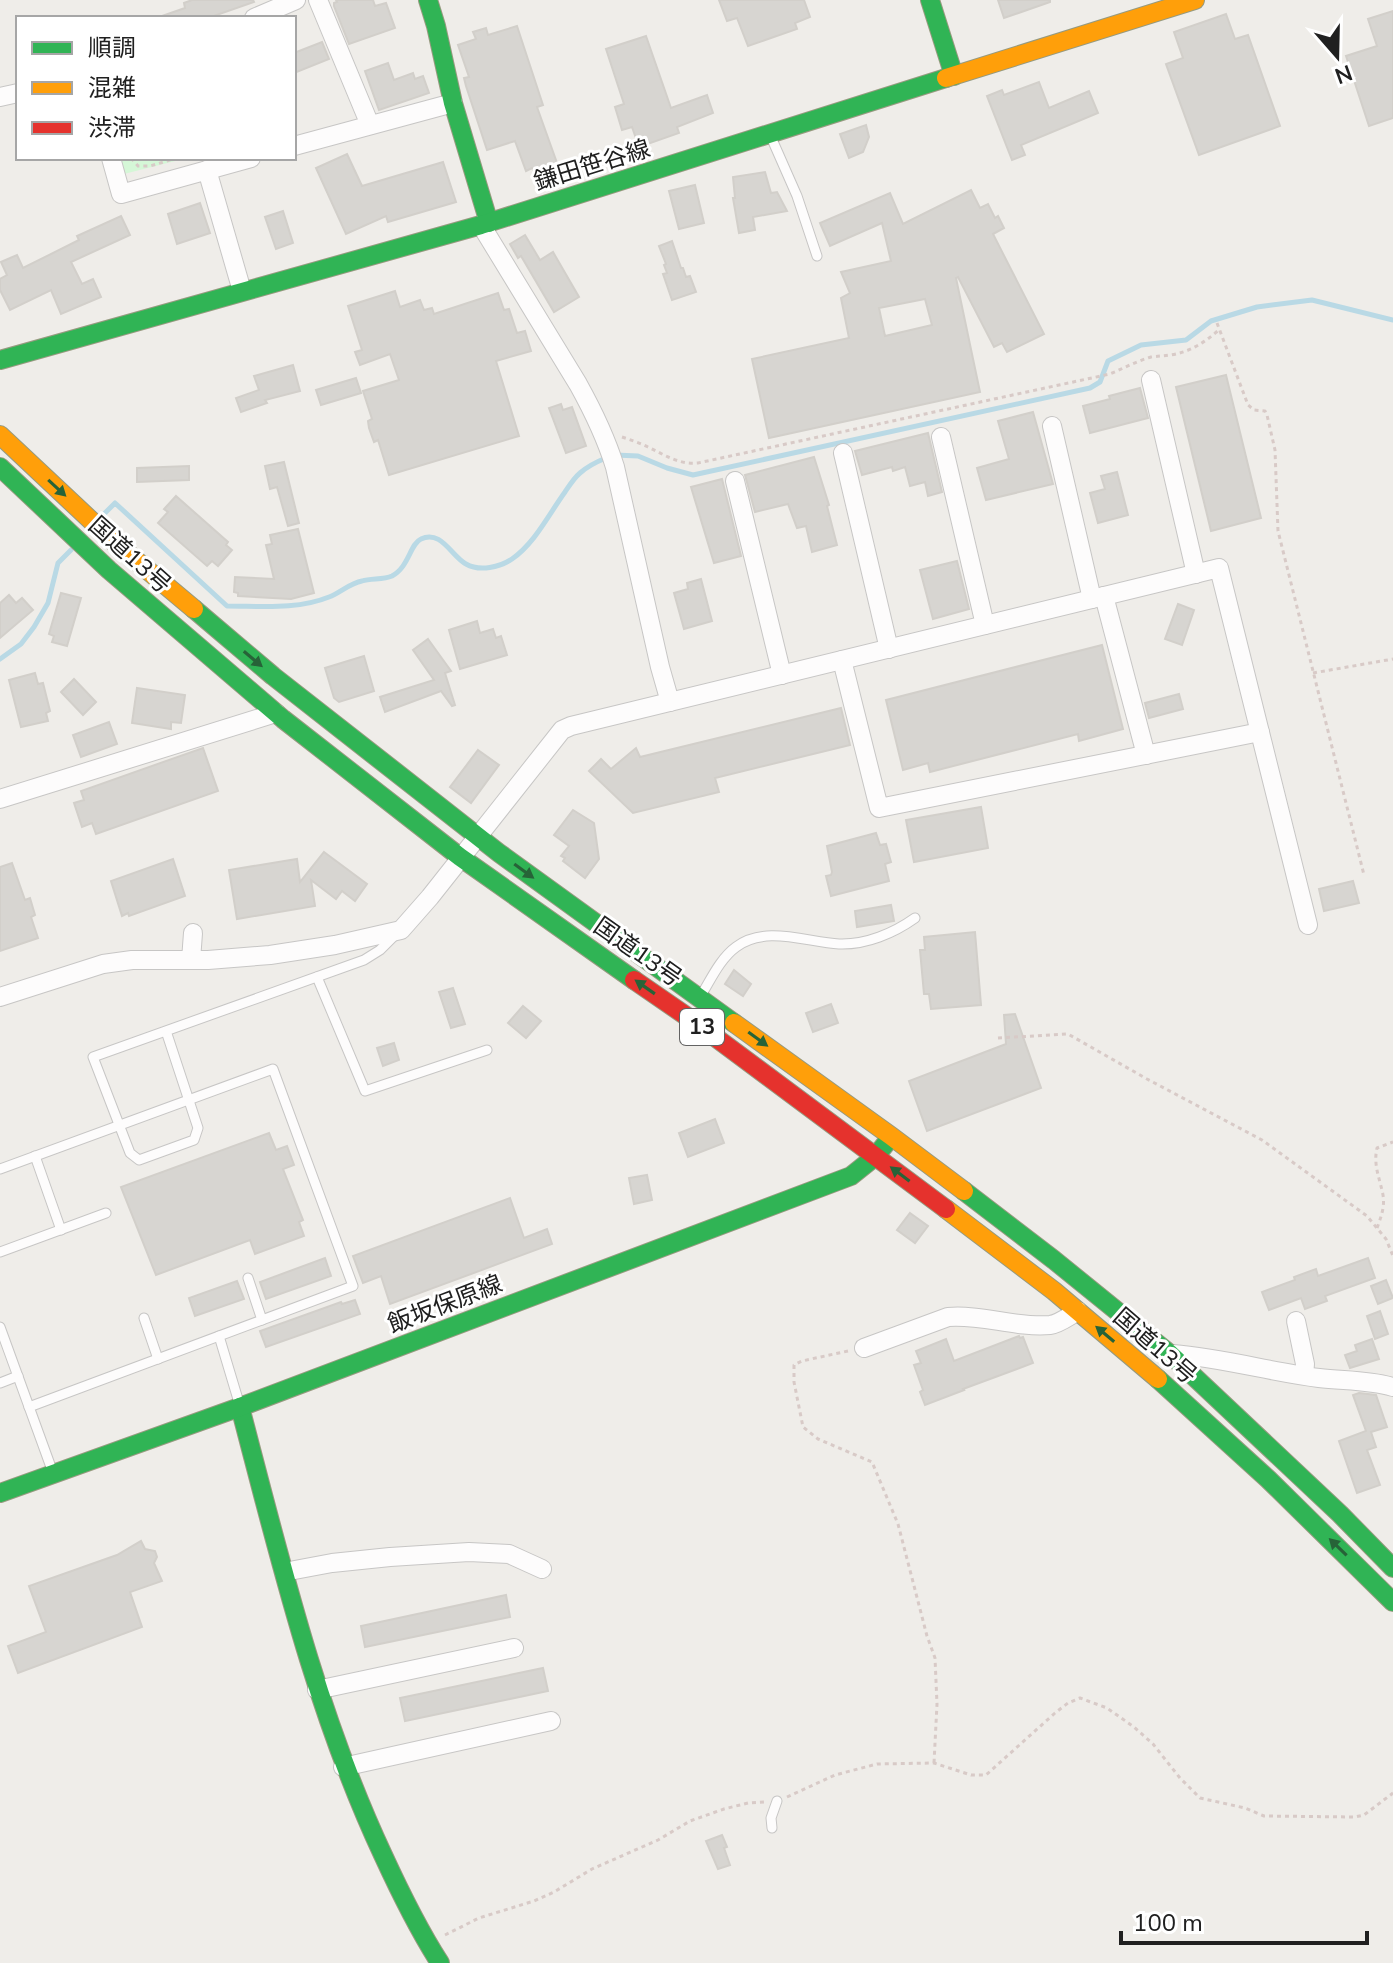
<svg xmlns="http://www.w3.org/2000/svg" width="1393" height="1963" font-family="'Nunito Sans','Noto Sans JP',sans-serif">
	<rect width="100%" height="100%" fill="#efede9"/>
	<path fill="#d5f7d7" d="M116 158H187L120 175Z"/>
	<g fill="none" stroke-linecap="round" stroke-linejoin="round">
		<g stroke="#b9d9e5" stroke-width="5">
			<path d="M615 455 638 456 667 468 693 475 1090 388 1100 382 1108 361 1141 345 1186 340 1211 321 1257 307 1312 300 1393 320"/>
			<path d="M102 516 115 503 227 606C261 606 297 610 329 597 340 593 350 583 362 581 371 578 383 580 392 576 409 567 410 544 421 539 441 529 452 557 466 564 480 572 500 567 512 559 535 543 549 514 565 492 569 486 574 478 580 473 588 466 596 462 606 458"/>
			<path d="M0 659 21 644 34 627 48 603 58 563 71 550"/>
		</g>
	</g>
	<g fill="#d7d5d1" stroke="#d2cfca" stroke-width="2" fill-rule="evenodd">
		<path d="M192 0H253L254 2 208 18H162V16L185 8 184 3Z"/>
		<path d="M336 0H373L375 6 386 3 395 28 349 44 334 6V3L337 2Z"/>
		<path d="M719 0H804L810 17 795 23 797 29 748 46 737 18 727 21Z"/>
		<path d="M998 0H1050V2L1004 18Z"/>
		<path d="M1393 11V118L1369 126 1346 56 1377 46 1368 19Z"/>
		<path d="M1226 14 1235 39 1248 35 1280 126 1199 155 1166 64 1183 58 1174 32Z"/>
		<path d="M517 26 543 105 537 107 557 163 534 172 532 168 526 171 515 141 487 150 466 86 464 78 469 77 458 45 476 39 473 32 486 28 488 35Z"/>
		<path d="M646 36 671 108 707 95 713 113 677 127 679 133 639 147 632 127 622 130 615 107 624 104 606 49Z"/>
		<path d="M322 42 329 59 294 73V53Z"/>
		<path d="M388 63 394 80 413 73 415 79 423 76 429 93 379 110 365 71Z"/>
		<path d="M1039 82 1049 108 1089 91 1098 113 1021 145 1025 155 1012 160 987 96 1002 90 1004 95Z"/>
		<path d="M866 125 869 137 863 152 849 158 840 134Z"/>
		<path d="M347 154 362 186 443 162 456 202 388 222 386 216 346 234 316 168Z"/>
		<path d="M765 172 771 193 777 192 787 211 753 217 755 230 739 233 733 198H735L733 177Z"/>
		<path d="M695 185 704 223 679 229 669 191Z"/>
		<path d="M971 190 980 208 988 204 995 218 998 216 1004 228 993 234 1044 334 1007 352 1002 343 994 347 958 277 956 278 980 392 769 438 752 359 849 338 841 298 850 293 841 272 891 261 882 223 830 246 820 223 890 193 903 224ZM925 299 932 325 885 336 879 308Z"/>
		<path d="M200 203 210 233 177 244 168 214Z"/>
		<path d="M283 211 293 243 276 249 265 217Z"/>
		<path d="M121 216 130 235 71 262 82 284 93 279 101 297 61 314 51 290 10 310 0 290V279L7 275 1 262 17 255 23 268 79 240 77 236Z"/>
		<path d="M525 235 540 260 553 252 579 297 554 312 521 256 518 258 510 244Z"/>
		<path d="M672 241 681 268H683L686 277 690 276 696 292 672 300 663 274 667 273 664 265 666 264 659 246Z"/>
		<path d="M395 291 400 307 420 300 424 310 432 308 434 314 498 293 504 310 509 309 517 333 525 331 531 351 496 361 519 436 389 475 378 440 374 442 369 428 368 421 372 419 363 391 399 380 390 354 360 365 355 352 362 350 348 306Z"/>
		<path d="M293 365 300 391 265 400 267 403 241 412 236 398 259 390 254 376Z"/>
		<path d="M1226 375 1261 518 1211 531 1176 387Z"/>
		<path d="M356 378 361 393 321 405 316 390Z"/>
		<path d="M1140 388 1148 418 1090 433 1083 406 1110 399 1109 396Z"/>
		<path d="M561 404 563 410 572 407 586 446 566 453 549 408Z"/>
		<path d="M1033 412 1053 484 986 500 977 468 1009 459 998 421Z"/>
		<path d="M928 433 942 492 928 496 925 482 910 486 905 467 893 471 892 467 862 475 855 451Z"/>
		<path d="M814 457 829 505 827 506 837 545 812 552 806 526 797 528 788 504 755 512 745 475Z"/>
		<path d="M284 462 299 523 288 526 277 487 270 489 265 466Z"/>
		<path d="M189 466V480L137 482V468Z"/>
		<path d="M1117 472 1128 515 1098 523 1090 493 1105 489 1101 476Z"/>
		<path d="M722 479 741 556 714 563 691 487Z"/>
		<path d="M176 496 228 542 226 545 232 550 218 566 212 561 207 566 158 523 168 512 164 509Z"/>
		<path d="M298 529 314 593 291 599 238 596V593L234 592 235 577 274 579 266 545 272 544 270 535Z"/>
		<path d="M957 561 969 609 933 619 920 570Z"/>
		<path d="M701 579 712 621 684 629 674 593 688 589 687 583Z"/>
		<path d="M61 593 81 598 67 646 52 642 54 636 49 634Z"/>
		<path d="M9 595 16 603 22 598 33 610 0 638V603Z"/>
		<path d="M1178 604 1194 610 1182 645 1165 639Z"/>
		<path d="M477 621 480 633 493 629 496 638 501 636 507 655 460 669 449 630Z"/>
		<path d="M428 639 451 671 445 673 455 705 452 706 441 691 385 712 380 697 434 680 413 650Z"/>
		<path d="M1102 645 1123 729 1079 741 1078 734 930 772 928 763 903 770 886 700Z"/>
		<path d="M364 656 374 691 339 702 334 698 325 668Z"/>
		<path d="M35 673 38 684 43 683 50 711 46 713 48 721 21 727 9 680Z"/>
		<path d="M74 679 96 702 83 715 61 692Z"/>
		<path d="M137 688 185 695 181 723 171 722V729L132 723Z"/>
		<path d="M1179 694 1183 709 1149 718 1145 703Z"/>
		<path d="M841 708 850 745 715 778 719 792 633 813 589 771 601 759 611 769 636 748 640 757Z"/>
		<path d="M109 722 117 744 81 757 73 735Z"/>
		<path d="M203 748 218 791 96 834 92 823 82 827 74 803 84 800 81 791Z"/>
		<path d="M478 750 499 765 471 803 450 787Z"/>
		<path d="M981 807 988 848 914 862 906 820Z"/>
		<path d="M573 810 594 823 599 859 585 878 563 861 565 858 561 856 569 846 554 835Z"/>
		<path d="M876 833 880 845 886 844 891 862 885 864 889 881 831 896 826 876 831 875 832 872 827 846Z"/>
		<path d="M324 852 367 884 355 901 342 891 336 899 311 880 315 906 237 919 229 870 297 859 300 882Z"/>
		<path d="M173 859 185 896 129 916 128 913 122 916 111 881Z"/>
		<path d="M12 863 25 900 30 898 35 915 31 917 38 938 0 951V867Z"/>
		<path d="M1353 881 1359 903 1324 911 1319 889Z"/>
		<path d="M891 905 894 921 857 927 855 911Z"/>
		<path d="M975 932 981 1005 931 1009 929 994H924L920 950H925L924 937Z"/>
		<path d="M734 970 751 984 743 996 725 984Z"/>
		<path d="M453 988 465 1024 451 1028 439 992Z"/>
		<path d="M831 1004 838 1023 813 1032 806 1013Z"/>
		<path d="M523 1006 541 1021 526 1038 508 1023Z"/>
		<path d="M1015 1014 1041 1088 927 1131 909 1081 1006 1044 1004 1015Z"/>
		<path d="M394 1043 399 1060 383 1066 377 1048Z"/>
		<path d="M715 1119 724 1143 688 1157 679 1133Z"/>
		<path d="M269 1133 276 1150 287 1146 294 1165 283 1169 303 1220 299 1222 304 1236 255 1254 250 1240 156 1275 121 1187Z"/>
		<path d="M647 1175 652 1200 634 1204 629 1178Z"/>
		<path d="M510 1198 524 1238 547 1229 552 1244 390 1304 381 1276 363 1283 353 1256Z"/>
		<path d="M910 1213 928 1226 915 1243 897 1230Z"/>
		<path d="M325 1258 331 1276 266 1299 260 1282Z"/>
		<path d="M1368 1258 1375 1278 1325 1296 1327 1301 1305 1309 1301 1298 1269 1310 1262 1292 1295 1280 1294 1277 1316 1269 1318 1276Z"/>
		<path d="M1386 1280 1393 1298 1378 1304 1371 1286Z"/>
		<path d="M237 1281 244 1299 195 1316 189 1298Z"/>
		<path d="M355 1300 360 1314 266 1347 260 1331 341 1302 342 1304Z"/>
		<path d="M1380 1311 1388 1334 1375 1339 1367 1316Z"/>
		<path d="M1019 1336 1020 1338 1023 1337 1033 1363 963 1389 964 1390 925 1405 920 1392 923 1390 914 1365 921 1363 916 1351 946 1339 954 1361Z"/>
		<path d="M1372 1339 1379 1359 1350 1368 1345 1355 1357 1351 1355 1345Z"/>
		<path d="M1359 1393 1376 1395 1387 1427 1371 1432 1376 1447 1367 1450 1380 1485 1357 1493 1339 1441 1366 1431 1353 1395Z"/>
		<path d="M141 1541 145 1549 155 1551 157 1557 154 1563 162 1581 130 1592 142 1627 18 1673 8 1646 46 1632 29 1586 117 1555Z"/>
		<path d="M506 1595 510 1617 365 1647 361 1626Z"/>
		<path d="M543 1668 548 1691 405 1721 400 1698Z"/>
		<path d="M722 1835 727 1847 724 1848 730 1865 718 1869 706 1841Z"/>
	</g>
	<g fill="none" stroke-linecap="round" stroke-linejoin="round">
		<g stroke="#c7c6c5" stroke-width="11">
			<g id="lane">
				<path d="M771 137 797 196 817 256"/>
				<path d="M317 977 365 1091 487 1050"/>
				<path d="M703 992C712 977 721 958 736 947 765 925 806 942 839 944 866 945 894 933 915 918"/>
				<path d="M166 1031 198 1128 194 1140 139 1160 130 1153 93 1057 364 960 380 950 395 935"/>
				<path d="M35 1156 61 1230"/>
				<path d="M0 1169 273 1069 353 1286 29 1407"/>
				<path d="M0 1252 106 1213"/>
				<path d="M248 1278 262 1320"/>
				<path d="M144 1318 158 1359"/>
				<path d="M0 1327 52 1470"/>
				<path d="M219 1336 240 1406"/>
				<path d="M0 1383 18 1376"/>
				<path d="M772 1828 771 1818 777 1801"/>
			</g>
		</g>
		<g stroke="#c7c6c5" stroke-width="20">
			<g id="street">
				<path d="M318 0 370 125"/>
				<path d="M254 18 296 0"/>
				<path d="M0 97 18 93"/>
				<path d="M294 146 453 103"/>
				<path d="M111 158 121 194 251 158"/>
				<path d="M207 170 242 291"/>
				<path d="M481 225 578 384C593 411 606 438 615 467L660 667 670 702"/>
				<path d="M1151 380 1196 574"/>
				<path d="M1052 426 1092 599"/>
				<path d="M941 437 985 625"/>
				<path d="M843 453 889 649"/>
				<path d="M735 481 782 675"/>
				<path d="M1104 596 1146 755"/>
				<path d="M842 660 879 808 1260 732"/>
				<path d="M0 799 276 713"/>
				<path d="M191 960 193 933"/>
				<path d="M0 997 103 964 132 960H208L270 955 335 945 401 930 430 897 562 730 571 726 1219 568 1308 925"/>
				<path d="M1296 1321 1305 1364 1304 1375"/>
				<path d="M864 1348 948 1317C981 1314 1016 1328 1050 1325 1059 1324 1069 1316 1078 1311"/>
				<path d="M1173 1354C1224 1358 1270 1372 1319 1378 1344 1381 1369 1380 1393 1387"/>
				<path d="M284 1572 332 1563 390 1557 469 1552 509 1554 542 1569"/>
				<path d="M317 1690 514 1648"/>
				<path d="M343 1767 551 1721"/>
			</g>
		</g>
		<g stroke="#969a7f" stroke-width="20">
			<g id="fast">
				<path d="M428 0 436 26 453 103 489 223"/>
				<path d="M930 0 954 76"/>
				<path d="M0 360 481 225 946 78"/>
				<path d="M0 467 109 570 283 719 460 857 634 980"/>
				<path d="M194 609 273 676 499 853 734 1023"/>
				<path d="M964 1191 1054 1260 1170 1354 1340 1514 1393 1568"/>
				<path d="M1158 1379 1268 1479 1393 1602"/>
				<path d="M240 1407C280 1559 316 1712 383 1855 400 1892 418 1929 440 1963"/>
				<path d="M0 1493 240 1407 851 1176 876 1156 887 1142"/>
			</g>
		</g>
		<g stroke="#969a7f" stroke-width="20">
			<g id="slow">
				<path d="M946 78 1195 0"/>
				<path d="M0 435 114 542 194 609"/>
				<path d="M734 1023 891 1136 964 1191"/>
				<path d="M946 1209 1054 1291 1158 1379"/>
			</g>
		</g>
		<g stroke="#969a7f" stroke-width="20">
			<path id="jam" d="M634 980 692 1020 946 1209"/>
		</g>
		<g stroke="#d8cac7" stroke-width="3" stroke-dasharray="4 4" stroke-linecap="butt">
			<path d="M131 158 138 166H150L177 158"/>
			<path d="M1217 323 1248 405 1254 410 1265 411 1267 415 1275 450 1278 531 1364 875"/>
			<path d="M622 437C631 440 640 443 648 447 665 455 679 465 698 463L1110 374C1124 368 1137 361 1151 357 1158 356 1164 356 1170 355 1191 352 1205 342 1220 329"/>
			<path d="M1313 673 1393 659"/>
			<path d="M998 1038 1068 1034 1147 1079 1262 1140 1367 1216 1386 1239 1393 1256"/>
			<path d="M1377 1228C1381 1217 1385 1207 1383 1195 1380 1179 1373 1165 1377 1148L1393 1142"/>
			<path d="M848 1351 802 1361 794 1365V1382L803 1427 818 1439 872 1462 898 1524 927 1636 935 1658 937 1704 934 1763"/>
			<path d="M787 1797 835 1775 877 1764 934 1763 971 1775H986L1055 1713 1068 1703 1080 1698 1107 1708 1134 1727 1153 1744 1180 1778 1200 1798 1245 1808 1264 1816 1355 1817 1364 1815 1393 1793"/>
			<path d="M445 1935 479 1918 534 1901 554 1892 592 1869 658 1840 690 1821 724 1809 748 1803 764 1802"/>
		</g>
		<use href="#lane" stroke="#fdfcfc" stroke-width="9"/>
		<use href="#street" stroke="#fdfcfc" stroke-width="18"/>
		<use href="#fast" stroke="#30b455" stroke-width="18"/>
		<use href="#slow" stroke="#ff9f0a" stroke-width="18"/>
		<use href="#jam" stroke="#e5322d" stroke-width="18"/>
	</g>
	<defs><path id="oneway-solid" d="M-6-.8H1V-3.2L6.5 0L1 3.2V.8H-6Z" transform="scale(2)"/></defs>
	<g fill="#276338">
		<use href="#oneway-solid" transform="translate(57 488) rotate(43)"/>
		<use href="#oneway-solid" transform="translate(253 659) rotate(40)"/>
		<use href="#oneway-solid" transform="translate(524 871) rotate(36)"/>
		<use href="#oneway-solid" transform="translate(645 987) rotate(-145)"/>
		<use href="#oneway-solid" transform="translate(758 1039) rotate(36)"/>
		<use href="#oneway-solid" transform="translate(900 1174) rotate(-143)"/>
		<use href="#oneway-solid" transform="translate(1105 1334) rotate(-140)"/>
		<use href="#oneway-solid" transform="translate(1338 1547) rotate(-136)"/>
	</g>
	<g text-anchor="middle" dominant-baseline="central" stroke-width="6" stroke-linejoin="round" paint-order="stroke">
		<rect fill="#fff" stroke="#636363" stroke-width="2" x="680" y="1009" width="44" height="36" rx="6"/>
		<g font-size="22" font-weight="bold" fill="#202020">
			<text x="702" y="1027">13</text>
		</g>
		<g font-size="24" fill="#202020" stroke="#fff">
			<text transform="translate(592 165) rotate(-17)">鎌田笹谷線</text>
			<text transform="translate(130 555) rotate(42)">国道13号</text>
			<text transform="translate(638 952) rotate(35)">国道13号</text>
			<text transform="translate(445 1304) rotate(-21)">飯坂保原線</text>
			<text transform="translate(1155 1346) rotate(41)">国道13号</text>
		</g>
	</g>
	<rect x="16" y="16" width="280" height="144" fill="#ffffff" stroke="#a6a6a6" stroke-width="2"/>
	<rect x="32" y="42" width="40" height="12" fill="#30b455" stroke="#a6a6a6" stroke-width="2"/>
	<text x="88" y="56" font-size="24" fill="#202020">順調</text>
	<rect x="32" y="82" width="40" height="12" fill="#ff9f0a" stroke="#a6a6a6" stroke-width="2"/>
	<text x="88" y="96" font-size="24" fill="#202020">混雑</text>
	<rect x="32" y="122" width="40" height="12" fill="#e5322d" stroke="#a6a6a6" stroke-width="2"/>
	<text x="88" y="136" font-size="24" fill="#202020">渋滞</text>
	<g transform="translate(1337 56) rotate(160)" stroke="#ffffff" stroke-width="6" paint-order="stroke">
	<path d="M0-6L14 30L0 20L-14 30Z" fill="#202020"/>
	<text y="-12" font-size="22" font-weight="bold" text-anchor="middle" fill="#202020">N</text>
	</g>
	<path d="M1121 1931v12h246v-12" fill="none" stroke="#202020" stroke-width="4"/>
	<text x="1133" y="1931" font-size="24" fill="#202020" stroke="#ffffff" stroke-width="6" paint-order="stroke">100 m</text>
</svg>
